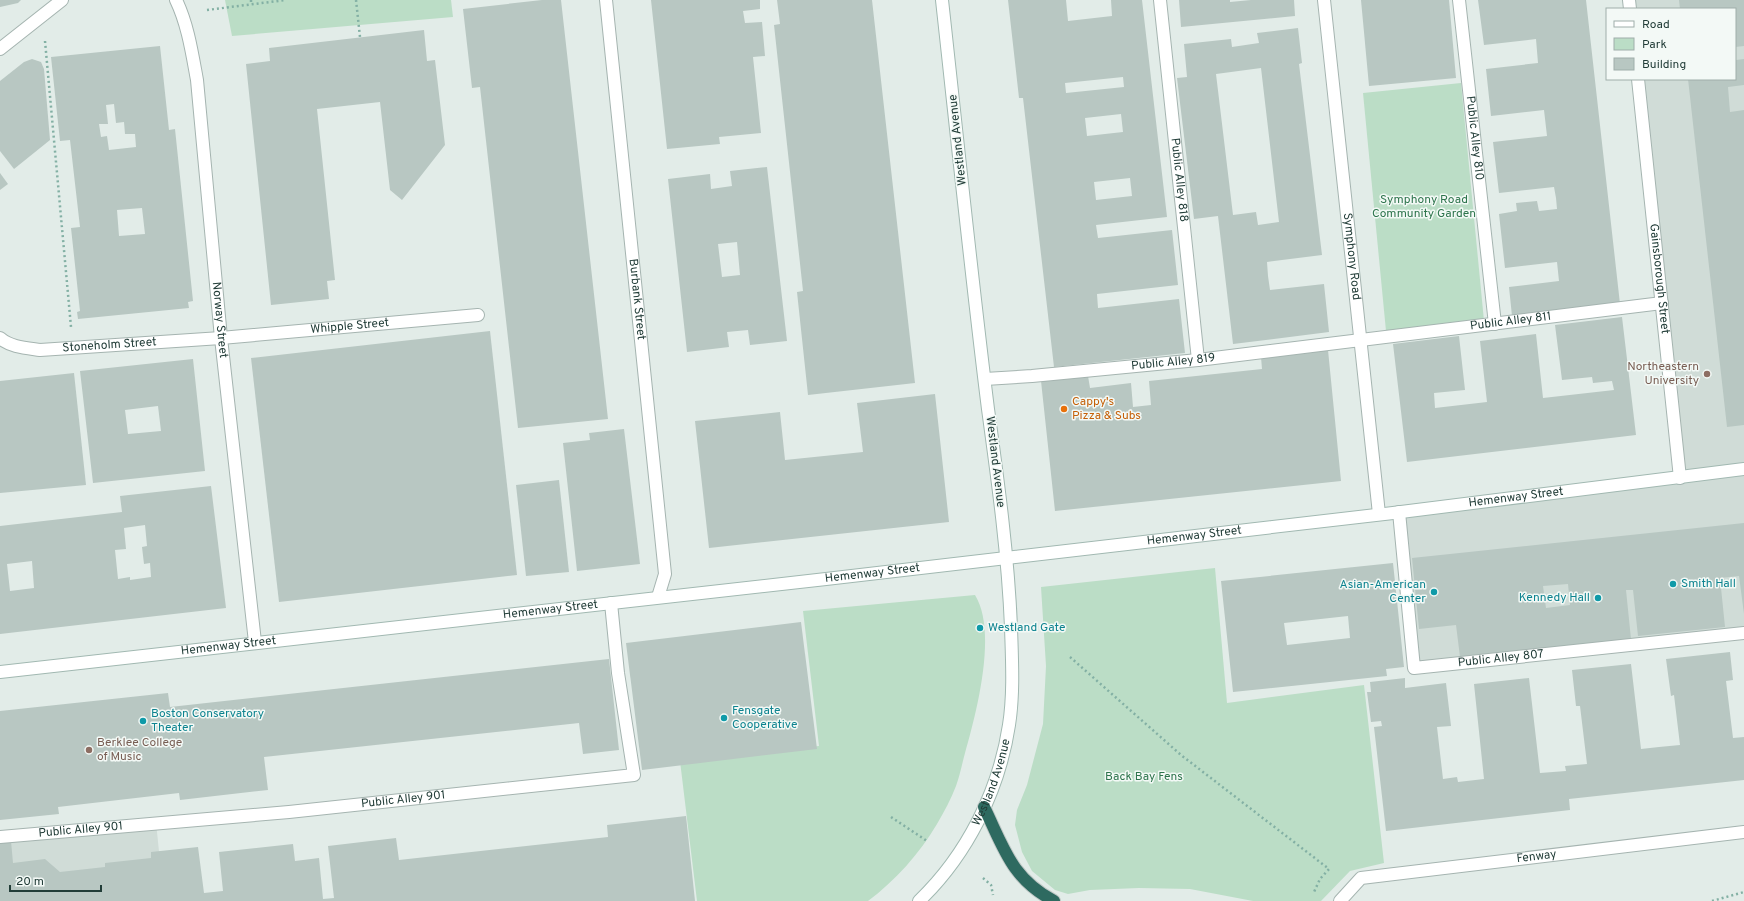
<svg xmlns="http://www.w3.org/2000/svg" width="1744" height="901" font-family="Overpass,sans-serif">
	<rect width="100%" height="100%" fill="#e2ece8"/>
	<g fill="#d0dcd7">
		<path d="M1629 0H1744V633L1414 668 1399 512 1680 478 1638 79H1735V9H1630Z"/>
		<path d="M156 822 164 901H0V839Z"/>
	</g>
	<g fill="#bbddc6">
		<path d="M225 0H451L453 17 232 36Z"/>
		<path d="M1461 83 1484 321 1386 331 1363 93Z"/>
		<path d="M1215 568 1227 703 1364 685 1384 863 1350 871 1321 901H1253L1190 889 1139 888 1090 890 1068 894 1055 890 1032 871 1022 852 1015 825 1017 810 1027 785 1043 724 1046 666 1041 587Z"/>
		<path d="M975 595C998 632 976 714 965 753 962 764 960 775 956 786 951 799 944 812 937 824 920 853 895 881 868 901H697L680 761 819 746 803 611Z"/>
	</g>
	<g fill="#b8c7c2" fill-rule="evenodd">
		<path d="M0 0H21L18 3 0 7Z"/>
		<path d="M542 0H561L608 419 518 428 480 87 472 88 463 9Z"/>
		<path d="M651 0H760V9L743 11 745 23 762 22 765 56 753 57 761 133 719 137 720 144 667 149Z"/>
		<path d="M777 0H872L915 383 808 395 797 292 803 291 774 25 780 24Z"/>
		<path d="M1008 0H1066L1068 21 1112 16 1111 0H1142L1167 217 1096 225 1098 238 1172 230 1178 285 1097 294 1098 308 1179 299 1185 353 1054 367 1023 98H1019ZM1123 77 1124 87 1066 93 1065 83ZM1121 114 1123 132 1087 136 1085 118ZM1130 178 1132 196 1096 200 1094 182Z"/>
		<path d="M1179 0H1230V2L1251 0H1294L1295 16 1181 27Z"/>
		<path d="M1361 0H1449L1456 78 1369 86Z"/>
		<path d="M1478 0H1586L1620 304 1512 316 1509 287 1559 281 1557 262 1505 268 1499 214 1517 211 1516 203 1537 201 1539 211 1557 209 1556 198 1554 187 1499 193 1493 142 1547 136 1544 110 1491 116 1486 69 1538 63 1536 39 1484 45Z"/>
		<path d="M1679 0H1744V46L1735 47V9H1680Z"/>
		<path d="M1298 28 1302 63 1299 64 1322 255 1267 262 1268 276 1270 290 1324 284 1329 332 1233 344 1218 216 1194 219 1177 78 1187 77 1184 44 1231 39 1232 47 1259 43 1257 33ZM1261 68 1279 222 1258 225 1256 212 1233 215 1216 74Z"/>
		<path d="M424 30 427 61 435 60 445 145 402 200 390 190 380 102 317 109 335 280 327 281 329 299 271 305 246 64 270 61 269 48Z"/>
		<path d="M160 46 169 130 175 129 193 301 188 302 189 308 78 319 77 312 80 311 71 228 80 227 70 140 60 141 51 57ZM114 104 116 123 124 122 125 134H135L136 147 109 150 107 136 101 137 99 124H108L106 105ZM142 208 145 234 119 236 117 210Z"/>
		<path d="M1735 57 1736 60 1744 59V85L1728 87 1730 112 1744 110V425L1727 427 1688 79H1735Z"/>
		<path d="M32 59 41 62 44 69 50 140 14 169 0 151V81L24 62Z"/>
		<path d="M767 167 787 341 750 345 748 330 727 332 729 347 687 352 668 179 710 174 711 189 732 186 730 171ZM737 242 740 275 722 277 718 244Z"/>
		<path d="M0 173 8 184 0 190Z"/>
		<path d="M1622 317 1636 435 1407 462 1393 344 1459 336 1465 390 1434 393 1435 408 1487 402 1480 341 1536 334 1543 398 1614 390 1612 381 1593 383 1592 377 1562 380 1555 325Z"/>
		<path d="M490 331 517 575 279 602 251 358Z"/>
		<path d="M1328 350 1341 481 1055 511 1041 381 1088 376 1090 388 1131 383 1133 407 1151 405 1149 381 1262 369 1261 357Z"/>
		<path d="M193 359 205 471 93 483 80 371ZM158 406 161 431 128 434 125 410Z"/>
		<path d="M74 373 86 485 0 493V381Z"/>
		<path d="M935 394 949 522 709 548 695 421 780 412 785 460 863 452 857 403Z"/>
		<path d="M624 429 640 564 577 571 563 443 590 440 589 433Z"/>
		<path d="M559 480 569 572 526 576 516 485Z"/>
		<path d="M211 486 226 608 0 634V526L122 512 120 496ZM145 525 147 546 142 547 144 564 150 563 151 577 130 580V577L118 579 115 550 126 549 124 528ZM32 561 34 588 10 591 7 564Z"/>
		<path d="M1744 523V614L1739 576 1720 578 1725 627 1638 636 1633 590H1626L1631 639 1460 657 1456 625 1419 629 1412 558ZM1568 584 1570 605 1546 608 1543 586Z"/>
		<path d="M1393 563 1404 667 1386 669 1387 676 1233 692 1221 581ZM1348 616 1350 638 1287 645 1284 623Z"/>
		<path d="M801 622 817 749 642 770 626 643Z"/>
		<path d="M1730 652 1733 680 1726 681 1733 738 1744 737V780L1569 799 1570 810 1386 831 1374 727 1382 726 1381 721 1371 722 1367 692H1371L1370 682 1405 678V688L1446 683 1451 726 1437 727 1443 779 1457 777 1458 782 1484 779 1474 684 1529 678 1540 773 1566 771 1565 766 1587 764 1580 706H1576L1572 670 1631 664 1641 749 1659 747 1680 745 1674 695 1671 696 1666 659Z"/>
		<path d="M609 659 619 750 583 754 579 723 264 757 268 790 180 800 179 793 58 807 59 814 0 820V711L168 693 170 707Z"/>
		<path d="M686 816 695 901H0V842L11 841 13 863 45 859 60 872 105 867V863L151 858V852L198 847 204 893 223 891 219 852 293 844 295 861 319 858 323 899 334 898 328 846 396 838 399 860 608 837 607 825Z"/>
	</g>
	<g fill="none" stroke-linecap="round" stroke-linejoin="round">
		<g stroke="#a5b4b0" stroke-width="14">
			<g id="lane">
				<path id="s1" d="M1160 0 1198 360"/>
				<path id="s2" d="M1459 0 1495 324"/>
				<path id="s3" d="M985 379 1032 376 1198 360 1662 303"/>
				<path id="s4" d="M1399 512 1414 668 1744 633"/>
				<path id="s5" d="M0 837 289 812 634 775 618 673 611 603"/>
			</g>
		</g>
		<g stroke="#a5b4b0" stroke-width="14">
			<g id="street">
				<path id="s6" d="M176 0C188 25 192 53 197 80L221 338 255 642"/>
				<path id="s7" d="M606 0 665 574 658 597"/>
				<path id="s8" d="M1324 0 1379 514"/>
				<path d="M1629 0 1630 9"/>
				<path d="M0 49 62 0"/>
				<path id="s9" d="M1638 79 1680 478"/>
				<path id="s10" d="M0 338C10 347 26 348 40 350L221 338 478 315"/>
				<path id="s11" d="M1340 901 1361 878 1744 832"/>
			</g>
		</g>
		<g stroke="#a1b8b1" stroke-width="14">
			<g id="secondary">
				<path id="s12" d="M0 672 826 579 1393 513 1744 469"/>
				<path id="s13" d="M919 901C967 855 999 791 1009 725 1014 693 1012 660 1011 627 1008 554 998 482 988 409 971 273 957 136 942 0"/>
			</g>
		</g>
		<g stroke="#c1c9c7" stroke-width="14">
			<path id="highway" d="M984 807C1004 848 1011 878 1054 901"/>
		</g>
		<g stroke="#83b0a4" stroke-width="2.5" stroke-dasharray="2 3" stroke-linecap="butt">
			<path d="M251 0V5"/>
			<path d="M356 0 360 37"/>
			<path d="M207 10 286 0"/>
			<path d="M45 41 71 327"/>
			<path d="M1070 657 1181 755 1329 869 1320 879 1314 892"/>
			<path d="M891 817 927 841"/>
			<path d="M983 878 991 885 993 895"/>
			<path d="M1712 901 1744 892"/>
		</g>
		<use href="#lane" stroke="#fff" stroke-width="12"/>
		<use href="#street" stroke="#fff" stroke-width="12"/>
		<use href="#secondary" stroke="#fff" stroke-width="12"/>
		<use href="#highway" stroke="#2e6a60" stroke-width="12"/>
	</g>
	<g fill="#8d6e63" stroke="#f3f9f6" stroke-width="1.5">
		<circle cx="1707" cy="374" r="4"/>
		<circle cx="89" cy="750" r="4"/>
	</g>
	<circle fill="#e8710a" stroke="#f3f9f6" stroke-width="1.5" cx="1064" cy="409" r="4"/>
	<g fill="#0f9aa8" stroke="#f3f9f6" stroke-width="1.5">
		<circle cx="1673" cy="584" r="4"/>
		<circle cx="1434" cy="592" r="4"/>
		<circle cx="1598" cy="598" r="4"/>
		<circle cx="980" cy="628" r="4"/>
		<circle cx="724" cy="718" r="4"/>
		<circle cx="143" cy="721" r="4"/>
	</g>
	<g text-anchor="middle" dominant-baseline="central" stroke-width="3" stroke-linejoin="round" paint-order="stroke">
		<g font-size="12" fill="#223d38" stroke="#f3f9f6">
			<text stroke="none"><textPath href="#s2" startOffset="139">Public Alley 810</textPath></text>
			<text transform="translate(958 140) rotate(-96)">Westland Avenue</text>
			<text stroke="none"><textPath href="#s1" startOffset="181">Public Alley 818</textPath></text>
			<text stroke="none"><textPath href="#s8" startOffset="258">Symphony Road</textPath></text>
			<text stroke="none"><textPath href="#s9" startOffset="201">Gainsborough Street</textPath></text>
			<text stroke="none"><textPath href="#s7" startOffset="301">Burbank Street</textPath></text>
			<text stroke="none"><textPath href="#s6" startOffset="324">Norway Street</textPath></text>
			<text stroke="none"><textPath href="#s3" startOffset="529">Public Alley 811</textPath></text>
			<text stroke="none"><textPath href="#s10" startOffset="353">Whipple Street</textPath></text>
			<text stroke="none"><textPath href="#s10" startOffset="112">Stoneholm Street</textPath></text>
			<text stroke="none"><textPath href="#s3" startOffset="189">Public Alley 819</textPath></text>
			<text transform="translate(995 462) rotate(83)">Westland Avenue</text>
			<text stroke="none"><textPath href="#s12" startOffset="1526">Hemenway Street</textPath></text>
			<text stroke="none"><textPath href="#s12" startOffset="1202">Hemenway Street</textPath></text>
			<text stroke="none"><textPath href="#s12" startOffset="878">Hemenway Street</textPath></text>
			<text stroke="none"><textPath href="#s12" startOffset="554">Hemenway Street</textPath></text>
			<text stroke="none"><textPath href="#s12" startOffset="230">Hemenway Street</textPath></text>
			<text stroke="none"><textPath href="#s4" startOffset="244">Public Alley 807</textPath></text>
			<text stroke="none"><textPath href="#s13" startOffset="141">Westland Avenue</textPath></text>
			<text stroke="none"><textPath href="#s5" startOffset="405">Public Alley 901</textPath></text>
			<text stroke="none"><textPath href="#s5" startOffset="81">Public Alley 901</textPath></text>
			<text stroke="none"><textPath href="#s11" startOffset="208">Fenway</textPath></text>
		</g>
		<g font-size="12" fill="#2d744c" stroke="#f3f9f6">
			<text x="1424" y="200">Symphony Road<tspan x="1424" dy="14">Community Garden</tspan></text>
			<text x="1144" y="777">Back Bay Fens</text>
		</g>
		<g font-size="12" fill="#785e54" stroke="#f3f9f6" text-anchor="end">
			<text x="1699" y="367">Northeastern<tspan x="1699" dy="14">University</tspan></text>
			<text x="97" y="743" text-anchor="start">Berklee College<tspan x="97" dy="14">of Music</tspan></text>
		</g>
		<g font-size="12" fill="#c56008" stroke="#f3f9f6" text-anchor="start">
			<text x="1072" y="402">Cappy's<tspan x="1072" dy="14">Pizza &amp; Subs</tspan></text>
		</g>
		<g font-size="12" fill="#0d838f" stroke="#f3f9f6" text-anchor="start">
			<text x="1681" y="584">Smith Hall</text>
			<text x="1426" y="585" text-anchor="end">Asian-American<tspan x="1426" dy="14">Center</tspan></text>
			<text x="1590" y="598" text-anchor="end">Kennedy Hall</text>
			<text x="988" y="628">Westland Gate</text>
			<text x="732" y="711">Fensgate<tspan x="732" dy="14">Cooperative</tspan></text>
			<text x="151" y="714">Boston Conservatory<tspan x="151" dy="14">Theater</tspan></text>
		</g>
	</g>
	<rect x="1606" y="8" width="130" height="72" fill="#f3f9f6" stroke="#9faeaa"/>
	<rect x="1614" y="21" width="20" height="6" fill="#ffffff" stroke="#9faeaa"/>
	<text x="1642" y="28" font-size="12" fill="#223d38">Road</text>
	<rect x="1614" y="38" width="20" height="12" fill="#bbddc6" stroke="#9faeaa"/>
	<text x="1642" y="48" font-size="12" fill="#223d38">Park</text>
	<rect x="1614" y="58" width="20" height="12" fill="#b8c7c2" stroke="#9faeaa"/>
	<text x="1642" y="68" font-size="12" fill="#223d38">Building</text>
	<path d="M10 885v6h91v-6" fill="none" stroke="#223d38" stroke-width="2"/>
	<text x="16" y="885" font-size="12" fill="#223d38" stroke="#f3f9f6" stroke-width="3" paint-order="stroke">20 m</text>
</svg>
